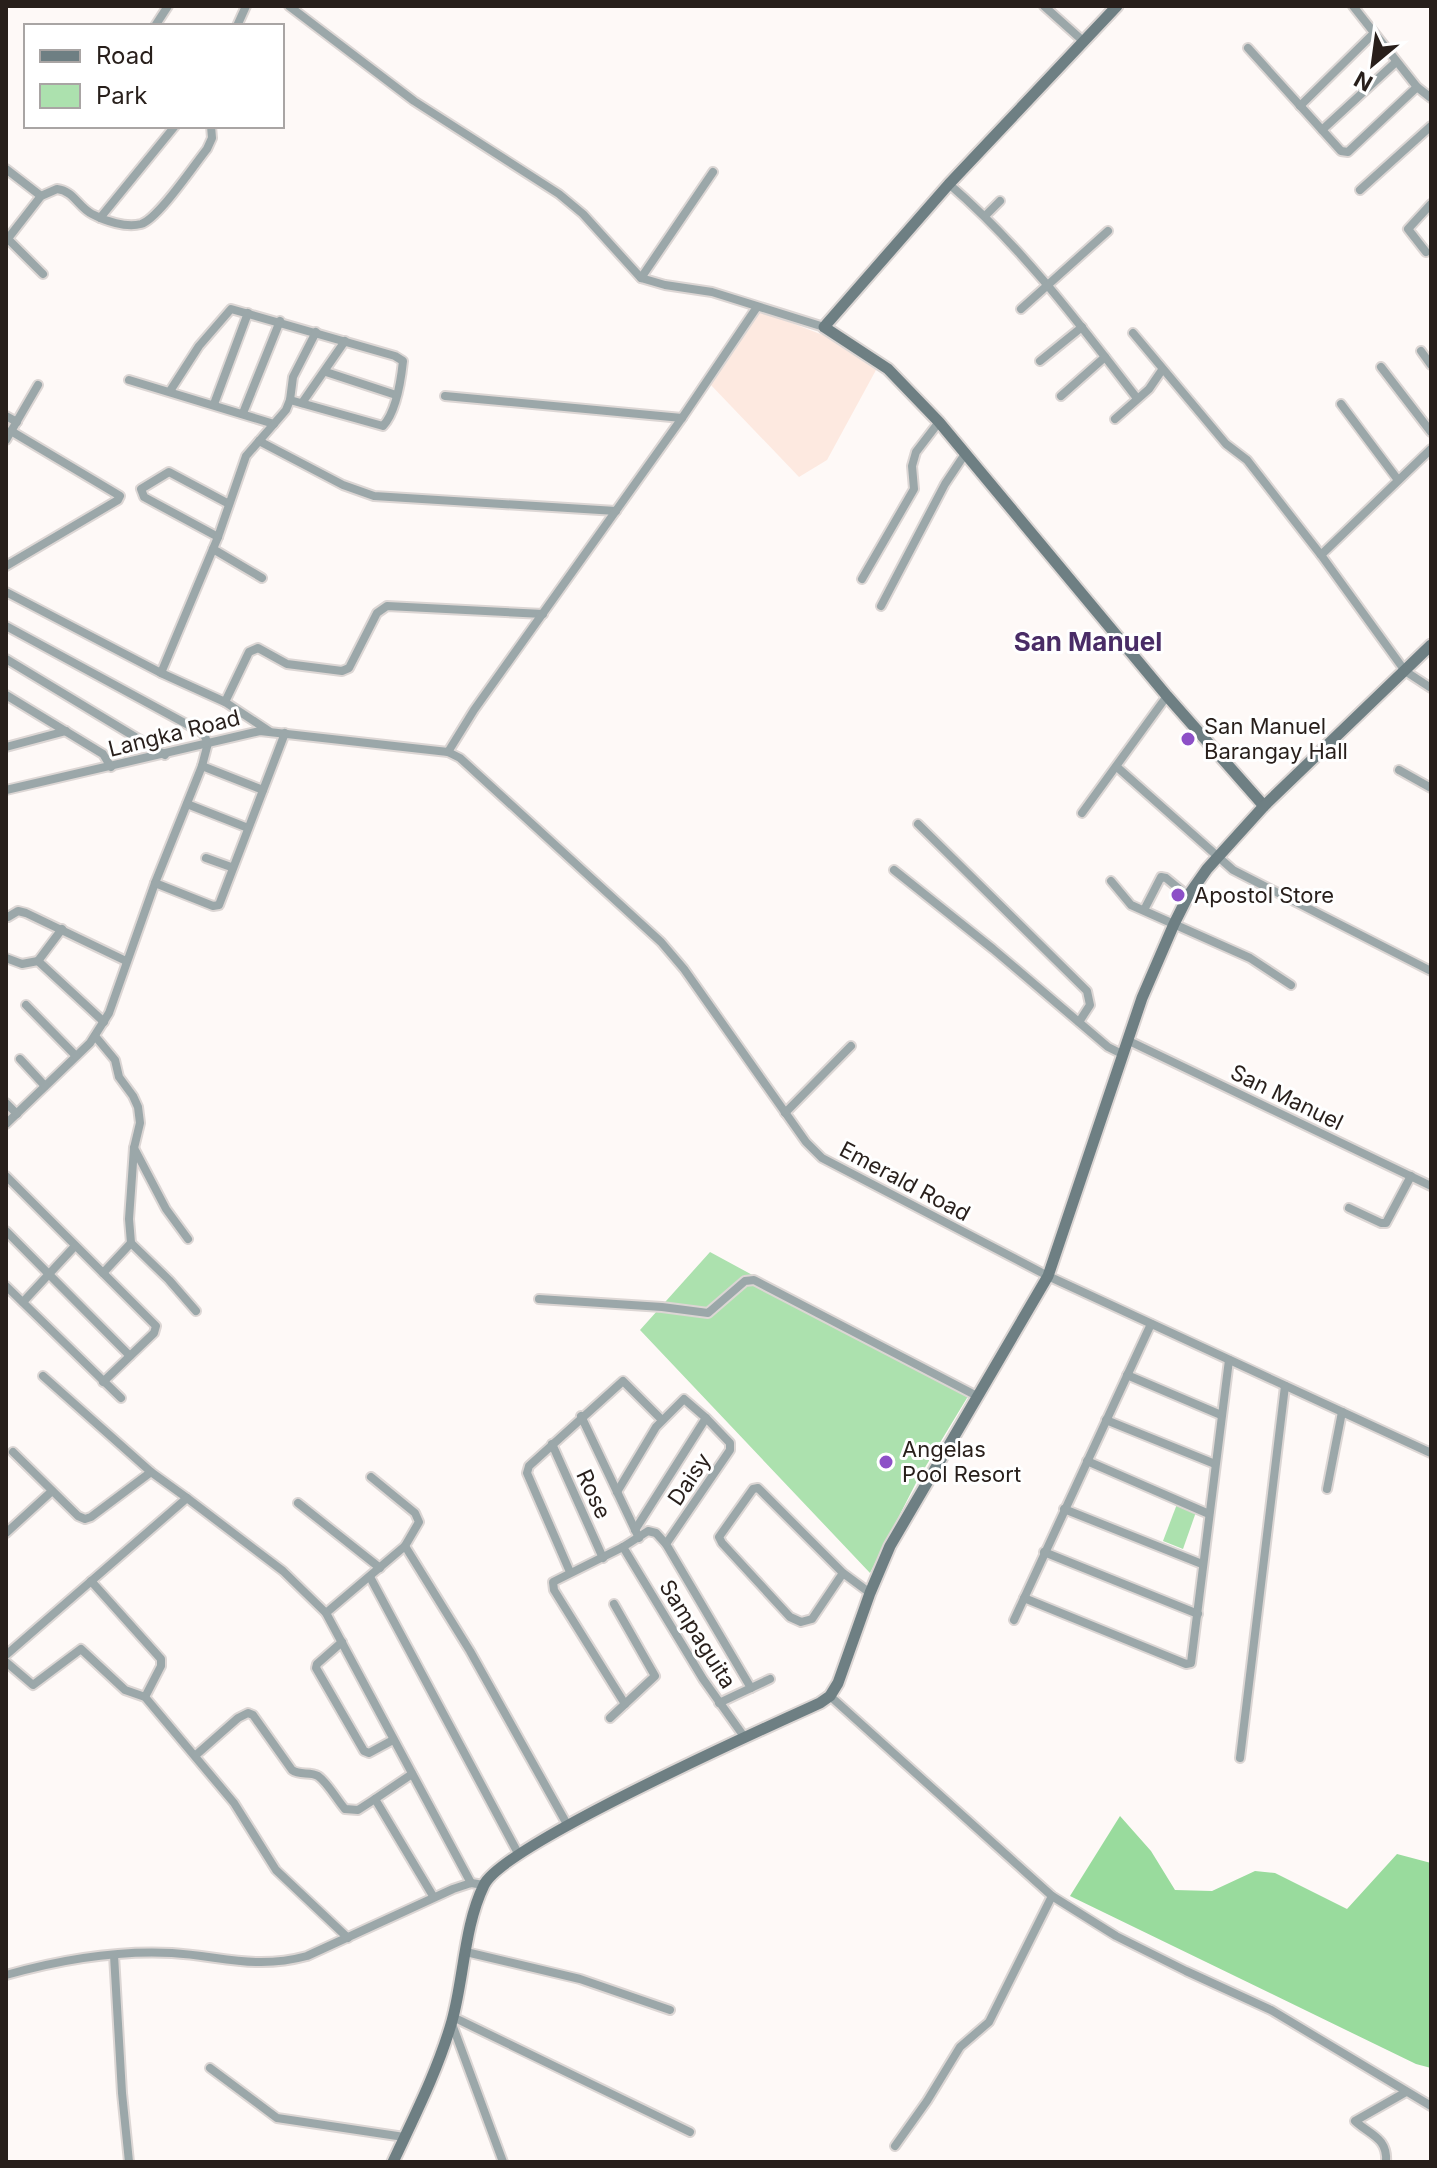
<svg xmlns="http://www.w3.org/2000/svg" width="1437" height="2168" font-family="Inter,sans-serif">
	<rect width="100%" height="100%" fill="#fef9f7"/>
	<path fill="#fde9e0" d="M760 311 823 335 876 370 827 460 799 477 709 383Z"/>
	<g fill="#ace1ae">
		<path d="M710 1252 970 1393 918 1479 870 1573 640 1330Z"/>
		<path d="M1177 1504 1196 1512 1183 1549 1163 1541Z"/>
	</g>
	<path fill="#99db9d" d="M1120 1816 1151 1851 1175 1890 1212 1891 1255 1871 1275 1873 1347 1909 1397 1854 1431 1863V2068L1416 2064 1070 1896Z"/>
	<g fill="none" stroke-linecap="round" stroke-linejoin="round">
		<g stroke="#dcd6d4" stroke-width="12">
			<g id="street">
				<path d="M289 6 414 101 559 194 583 214 641 278 665 285 712 292 824 327"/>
				<path d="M1044 6 1083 41"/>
				<path d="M1353 6 1417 87 1431 98"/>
				<path d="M155 26 168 6"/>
				<path d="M237 26 246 6"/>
				<path d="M1248 48 1341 151 1348 152 1417 87"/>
				<path d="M1300 106 1373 34"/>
				<path d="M1322 130 1396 62"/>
				<path d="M6 169 41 196"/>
				<path d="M949 184C1021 246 1078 322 1136 397"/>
				<path d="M1360 190 1431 126"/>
				<path d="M986 215 1000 201"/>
				<path d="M100 218 175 126"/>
				<path d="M8 239 43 274"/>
				<path d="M6 241 41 196 57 189C74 191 78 207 92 214 105 221 126 228 141 224 158 219 194 165 207 149L212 138 211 126"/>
				<path d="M1426 252 1408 229 1431 204"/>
				<path d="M641 278 713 172"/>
				<path d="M1021 309 1108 231"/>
				<path d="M1133 333 1226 444 1247 460 1321 555 1405 671 1431 688"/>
				<path d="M1421 351 1431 365"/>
				<path d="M1040 361 1082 327"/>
				<path d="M1381 367 1431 432"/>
				<path d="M326 372 396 395"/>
				<path d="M129 380 274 424"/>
				<path d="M170 391 199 346 231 309 395 356 403 361C401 380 396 412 383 426L290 400"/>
				<path d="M445 396 682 418"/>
				<path d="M1061 396 1105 357"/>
				<path d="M302 403 345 341"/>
				<path d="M214 404 248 313"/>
				<path d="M1341 404 1398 480"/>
				<path d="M243 413 280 321"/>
				<path d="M6 416 17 422"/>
				<path d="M1115 419 1149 389 1162 370"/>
				<path d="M6 440 38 385"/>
				<path d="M259 441 343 485 374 496 616 511"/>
				<path d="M218 537 144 497 141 489 169 472 229 504"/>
				<path d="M213 549 262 578"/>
				<path d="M1321 555 1431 449"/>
				<path d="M6 566 118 500 120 496 11 431"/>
				<path d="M862 579 914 489 912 466 916 452 939 422"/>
				<path d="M6 592 161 673 225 702 269 731"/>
				<path d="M881 606 945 484 965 454"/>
				<path d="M6 626 203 733 208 743 202 766 155 883 109 1013 90 1043 6 1124"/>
				<path d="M6 659 165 755"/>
				<path d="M161 673 218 537 246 456 286 410 290 400 293 377 316 332"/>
				<path d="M6 695 103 754 111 767"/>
				<path d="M225 702 249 652 258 648 287 664 342 671 349 668 377 613 387 606 543 614"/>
				<path d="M6 747 66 731"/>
				<path d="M448 752 474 710 682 418 757 307"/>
				<path d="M202 766 263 790"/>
				<path d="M1117 767 1233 870 1431 971"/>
				<path d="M1399 770 1431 788"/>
				<path d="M6 790 260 731 448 752 460 758 661 942 684 969 806 1142 822 1158 1048 1276 1431 1453"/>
				<path d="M187 804 248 828"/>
				<path d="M1082 813 1167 696"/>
				<path d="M918 824 1087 991 1090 1005 1079 1022"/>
				<path d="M206 858 231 867"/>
				<path d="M894 870 993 949 1108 1047 1122 1054"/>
				<path d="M1111 881 1131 905 1250 958 1291 985"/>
				<path d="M155 883 213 906 219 905 285 733"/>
				<path d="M1144 910 1161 877 1166 878 1188 896"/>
				<path d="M8 917 18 911 26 913 126 961"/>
				<path d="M6 958 22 964 38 961 104 1022"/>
				<path d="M38 961 62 929"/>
				<path d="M26 1005 76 1056"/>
				<path d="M95 1036 115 1060 119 1077 133 1096 138 1107 140 1123 134 1148 129 1219 131 1243 169 1280 196 1311"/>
				<path d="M1127 1040 1431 1186"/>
				<path d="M20 1059 45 1086"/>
				<path d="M6 1103 17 1114"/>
				<path d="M785 1113 851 1046"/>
				<path d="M134 1148 166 1209 188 1239"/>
				<path d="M6 1176 156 1326 154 1333 103 1382"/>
				<path d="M1349 1208 1381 1223H1386L1411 1176"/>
				<path d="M6 1231 130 1356"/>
				<path d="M103 1273 131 1243"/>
				<path d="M6 1286 121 1398"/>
				<path d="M539 1299 662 1307 708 1313 745 1281 754 1280 977 1396"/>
				<path d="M23 1302 75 1246"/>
				<path d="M1127 1375 1221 1415"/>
				<path d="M43 1376 151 1472 187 1498"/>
				<path d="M581 1416 639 1538"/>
				<path d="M1106 1420 1215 1464"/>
				<path d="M552 1444 603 1558"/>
				<path d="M13 1452 78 1516 85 1519 91 1517 151 1472"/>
				<path d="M1087 1461 1209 1514"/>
				<path d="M1327 1489 1342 1412"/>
				<path d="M617 1492 656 1427 684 1399 706 1418 730 1443V1450L666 1544 751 1688"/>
				<path d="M298 1503 380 1568"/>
				<path d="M1064 1509 1202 1564"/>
				<path d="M635 1530 706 1418"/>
				<path d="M6 1533 52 1491"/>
				<path d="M405 1546 470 1651 568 1826"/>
				<path d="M623 1547 703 1679 745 1738"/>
				<path d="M1044 1552 1198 1614"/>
				<path d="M570 1572 527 1473 529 1466 623 1381 662 1420"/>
				<path d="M843 1573 812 1619 801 1622 790 1617 722 1543 719 1537 753 1489 758 1488 843 1573 870 1593"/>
				<path d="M370 1577 519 1855"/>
				<path d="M91 1581 161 1659V1666L145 1697"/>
				<path d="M1024 1598 1186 1664 1191 1663 1229 1360"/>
				<path d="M614 1604 655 1676 625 1704"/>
				<path d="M326 1613 405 1546 419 1522 415 1513 371 1477"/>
				<path d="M1014 1620 1151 1324"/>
				<path d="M342 1642 317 1664 316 1668 364 1751 369 1753 393 1740"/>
				<path d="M6 1655 187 1498 283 1571 326 1613 471 1883"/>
				<path d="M6 1662 33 1685 81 1649 125 1690 145 1697 234 1803 276 1870 348 1938"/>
				<path d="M830 1696 1052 1896 1116 1936 1186 1971 1271 2010 1431 2106"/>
				<path d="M719 1703 770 1679"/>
				<path d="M610 1718 625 1704 554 1590 553 1582 623 1547 648 1531 656 1533 666 1544"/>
				<path d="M196 1755 238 1718 248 1713 253 1715 292 1770C300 1776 310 1771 318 1776 328 1783 337 1800 345 1809L358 1810 375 1799"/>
				<path d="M1240 1758 1285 1386"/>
				<path d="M412 1774 375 1799 433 1896"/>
				<path d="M466 1952 580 1979 670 2010"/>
				<path d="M114 1955 122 2093 129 2162"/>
				<path d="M6 1975C59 1960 116 1950 172 1953 222 1956 255 1970 307 1956L453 1889 471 1883 484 1885"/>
				<path d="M453 2017 690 2132"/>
				<path d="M452 2024 503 2162"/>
				<path d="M210 2068 277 2118 404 2137"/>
				<path d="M895 2146 927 2101 960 2047 989 2022 1052 1896"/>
				<path d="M1386 2162C1388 2138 1370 2135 1355 2121L1406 2092"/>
			</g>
		</g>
		<g stroke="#dcd6d4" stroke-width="15">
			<g id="secondary">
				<path d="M1117 6 949 184 824 327 888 369 939 422 1167 696 1264 806"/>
				<path d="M393 2162C414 2117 438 2070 452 2021 464 1978 464 1926 484 1885 503 1845 765 1728 820 1703L830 1696 838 1683 870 1593 890 1546 1048 1276 1142 998 1174 924 1188 896 1207 869 1264 806 1431 645"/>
			</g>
		</g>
		<use href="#street" stroke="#9ba7a9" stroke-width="8"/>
		<use href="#secondary" stroke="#6e7f83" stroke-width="11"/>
	</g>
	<g fill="#8d50c7" stroke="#fff" stroke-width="3">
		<circle cx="1188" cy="739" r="8"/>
		<circle cx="1178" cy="895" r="8"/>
		<circle cx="886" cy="1462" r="8"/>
	</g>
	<g text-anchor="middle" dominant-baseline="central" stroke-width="6" stroke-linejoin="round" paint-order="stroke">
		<g font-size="22" fill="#281f1b" stroke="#fff" text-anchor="start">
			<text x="1204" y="726">San Manuel<tspan x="1204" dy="25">Barangay Hall</tspan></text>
			<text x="1194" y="895">Apostol Store</text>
			<text x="902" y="1449">Angelas<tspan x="902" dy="25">Pool Resort</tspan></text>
		</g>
		<g font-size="22" fill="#281f1b" stroke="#fff">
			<text transform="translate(174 733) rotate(-14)">Langka Road</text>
			<text transform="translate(1287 1097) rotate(26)">San Manuel</text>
			<text transform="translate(905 1181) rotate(28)">Emerald Road</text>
			<text transform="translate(689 1479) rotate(-56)">Daisy</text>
			<text transform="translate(594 1494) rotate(65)">Rose</text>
			<text transform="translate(698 1634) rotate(58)">Sampaguita</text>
		</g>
		<g font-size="26" font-weight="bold" fill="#492c66" stroke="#fff">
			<text x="1088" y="641">San Manuel</text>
		</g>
	</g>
	<rect width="1437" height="2168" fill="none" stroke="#281f1b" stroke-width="16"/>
	<rect x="24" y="24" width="260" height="104" fill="#ffffff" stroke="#a9a5a4" stroke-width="2"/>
	<rect x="40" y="50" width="40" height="12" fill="#6e7f83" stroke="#a9a5a4" stroke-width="2"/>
	<text x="96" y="64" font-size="24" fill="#281f1b">Road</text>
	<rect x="40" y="84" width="40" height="24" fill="#ace1ae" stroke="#a9a5a4" stroke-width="2"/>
	<text x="96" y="104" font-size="24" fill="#281f1b">Park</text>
	<g transform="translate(1373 64) rotate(209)" stroke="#ffffff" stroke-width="6" paint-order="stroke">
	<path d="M0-6L14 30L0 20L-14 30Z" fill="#281f1b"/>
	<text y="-12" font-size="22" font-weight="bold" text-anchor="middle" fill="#281f1b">N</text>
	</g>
</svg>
